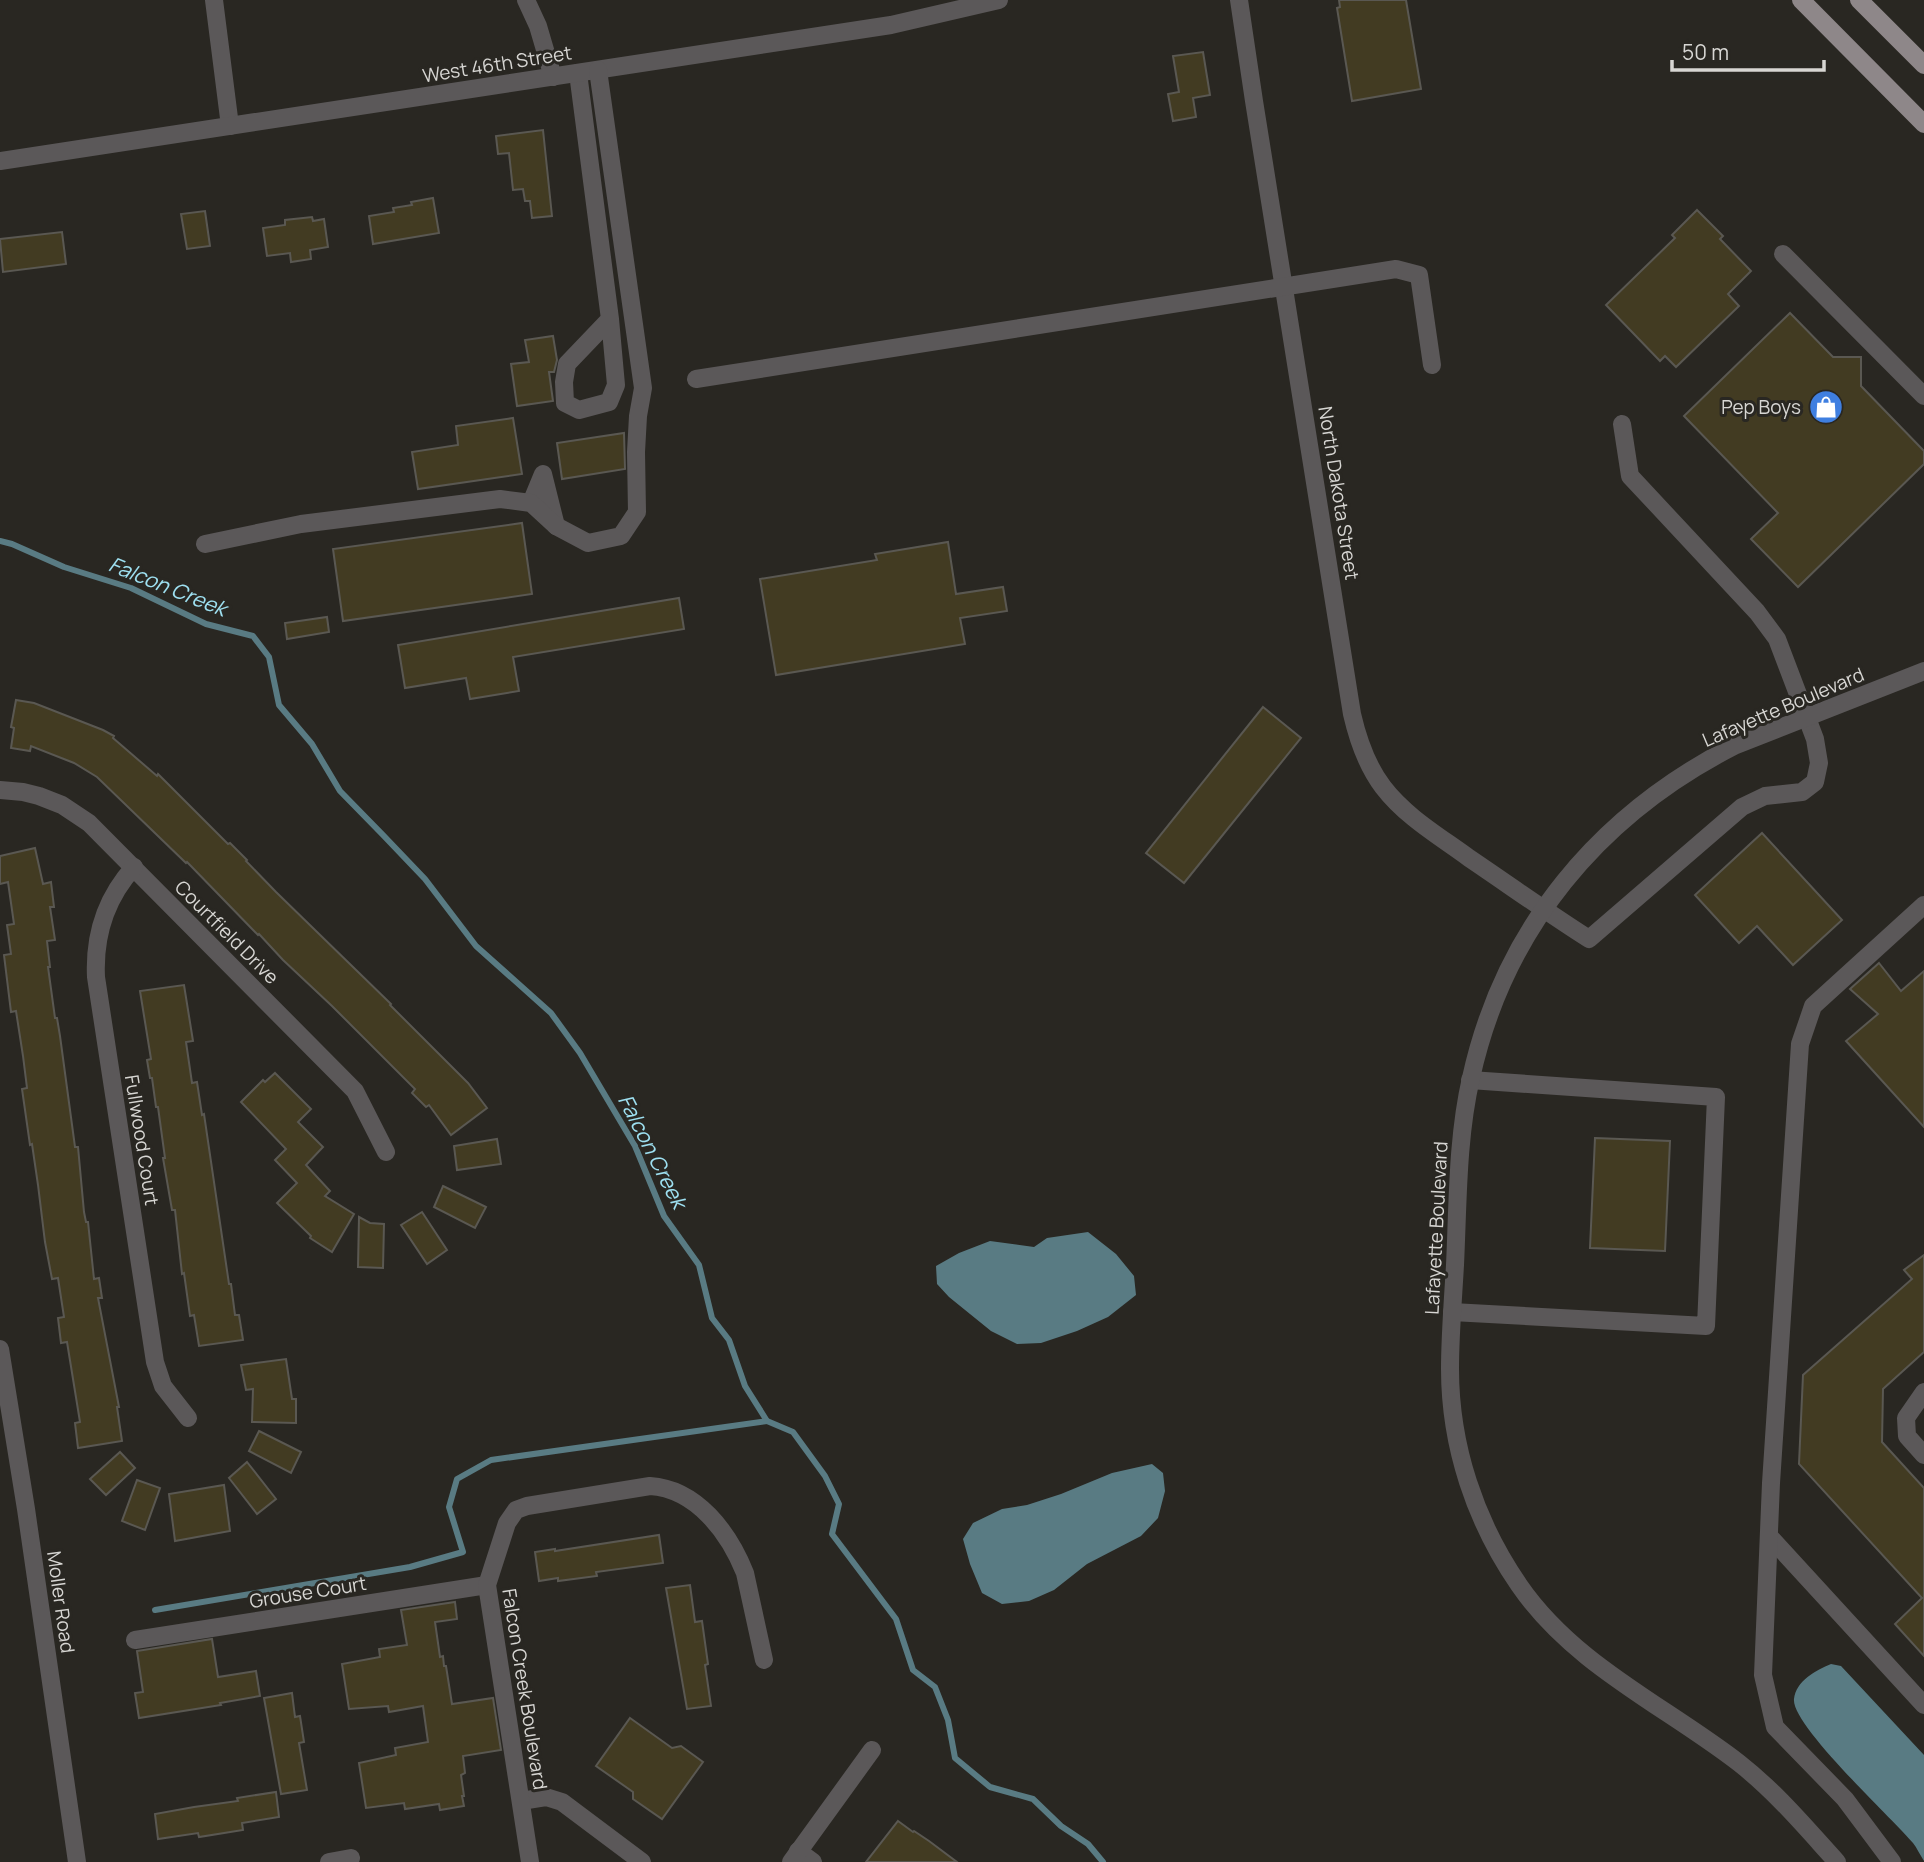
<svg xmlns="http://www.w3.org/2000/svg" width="1924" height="1862" font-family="Manrope,sans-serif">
	<rect width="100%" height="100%" fill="#292722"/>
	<g fill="#597b83">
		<path d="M1088 1232 1116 1254 1134 1276 1136 1295 1108 1317 1077 1331 1041 1343 1017 1344 991 1331 949 1297 937 1284 936 1266 959 1253 990 1241 1034 1247 1047 1238Z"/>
		<path d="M1152 1464 1163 1473 1165 1491 1158 1518 1141 1536 1087 1564 1054 1590 1029 1601 1002 1604 982 1593 970 1564 963 1539 973 1523 1002 1509 1027 1505 1061 1494 1112 1473Z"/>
		<path d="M1831 1664 1841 1666 1924 1755V1861C1920 1855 1917 1848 1913 1843 1893 1819 1791 1725 1794 1699 1796 1681 1816 1670 1831 1664Z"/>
	</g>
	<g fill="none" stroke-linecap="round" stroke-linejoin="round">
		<g stroke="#597b83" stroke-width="6">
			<path d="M0 541 12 544 64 567 131 588 206 624 253 636 269 657 279 705 312 744 340 791 383 835 425 879 476 946 551 1013 580 1053 635 1146 664 1216 699 1265 712 1318 729 1340 745 1386 767 1421 793 1432 825 1476 839 1504 832 1534 896 1619 913 1670 935 1687 948 1720 955 1758 990 1787 1033 1799 1061 1826 1088 1844 1103 1862"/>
			<path d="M155 1610 410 1567 463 1552 449 1507 457 1479 491 1460 767 1421"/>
		</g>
	</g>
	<g fill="#423b22" stroke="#5a5852" stroke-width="2">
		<path d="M1339 0H1406L1421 89 1352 101 1337 8 1340 7Z"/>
		<path d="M1203 52 1210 95 1193 98 1196 117 1173 121 1168 94 1179 92 1173 56Z"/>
		<path d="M543 130 552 216 532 218 530 201H525L523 189 513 190 509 153 498 154 496 136Z"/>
		<path d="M433 198 439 233 373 244 369 216 394 212 393 208 412 205 411 202Z"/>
		<path d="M1697 210 1723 236 1720 239 1751 271 1728 294 1739 306 1676 367 1665 356 1660 361 1606 305 1675 238 1672 235Z"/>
		<path d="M205 211 210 246 187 249 181 214Z"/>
		<path d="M312 217 313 221 324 219 328 247 310 250 311 259 291 262 290 253 267 256 263 228 285 225V220Z"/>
		<path d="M62 232 66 264 3 272 0 239Z"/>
		<path d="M1790 313 1833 357H1861V386L1924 451V464L1798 587 1751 539 1778 513 1684 416Z"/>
		<path d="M553 336 557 360 554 372H549L553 401 517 406 511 364 529 362 525 340Z"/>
		<path d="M513 418 522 474 418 489 412 452 458 445 456 426Z"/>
		<path d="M624 433 625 469 562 479 557 443Z"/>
		<path d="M522 523 532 594 343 621 333 549Z"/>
		<path d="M948 542 956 594 1003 587 1007 611 960 618 965 644 776 675 760 579 877 560 875 554Z"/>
		<path d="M679 598 684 629 513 657 519 691 470 699 466 678 405 688 398 645Z"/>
		<path d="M327 617 329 632 287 639 285 623Z"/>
		<path d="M16 700 34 703 103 730 114 736 113 738 157 776 158 774 228 844 230 843 247 860 246 861 276 892 391 1004 390 1005 468 1083 487 1108 451 1135 429 1105 426 1107 412 1093 415 1089 332 1006 283 960 259 934 258 935 187 862 186 863 97 777 74 763 31 746 30 751 11 748 14 728 11 727Z"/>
		<path d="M1263 707 1301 738 1184 883 1146 853Z"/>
		<path d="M1762 833 1842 920 1793 965 1757 926 1739 943 1695 895Z"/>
		<path d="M35 848 43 884 51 882 54 907H50L55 940 47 941 50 967H48L55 1018H57L60 1036 75 1147H78L84 1212 86 1222H88L94 1279 99 1278 102 1298H98L119 1407H117L122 1441 78 1448 75 1423 80 1422 67 1342 61 1343 58 1318 64 1317 58 1278 52 1279 45 1242 38 1185 32 1144 30 1145 22 1089 27 1088 23 1056 16 1011 11 1012 4 955 11 954 7 925 14 924 8 882 0 884V856Z"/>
		<path d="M1879 963 1901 991 1924 971V1127L1846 1041 1878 1014 1850 989Z"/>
		<path d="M184 985 193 1041 186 1042 192 1083 197 1082 202 1115 204 1114 229 1284H231L235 1315H239L243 1340 199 1346 194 1315 190 1316 184 1273 182 1274 175 1210H172L163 1158H165L158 1107H156L152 1078H150L147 1060 151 1059 140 991Z"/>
		<path d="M275 1073 311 1109 298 1122 323 1147 306 1165 330 1191 325 1196 354 1214 332 1252 310 1238 311 1236 277 1203 297 1183 275 1160 286 1149 241 1102 263 1080 265 1082Z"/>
		<path d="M1595 1138 1670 1141 1665 1251 1590 1248Z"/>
		<path d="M497 1139 501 1164 457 1170 454 1146Z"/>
		<path d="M443 1186 486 1207 475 1228 434 1207Z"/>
		<path d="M422 1212 447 1250 427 1264 401 1225Z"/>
		<path d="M359 1217 370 1223 384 1224 383 1268 358 1267Z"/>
		<path d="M1924 1255V1352L1883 1389 1882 1442 1924 1488V1656L1895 1624 1922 1598 1799 1464 1803 1375 1912 1279 1904 1270Z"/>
		<path d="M286 1359 292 1399H296V1423L252 1422 253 1389 246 1390 241 1365Z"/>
		<path d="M259 1431 301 1452 291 1473 249 1451Z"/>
		<path d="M120 1452 135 1468 106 1495 90 1479Z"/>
		<path d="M247 1462 276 1499 257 1514 229 1478Z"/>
		<path d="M137 1480 160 1488 145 1530 122 1521Z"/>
		<path d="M224 1485 230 1531 175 1541 169 1494Z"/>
		<path d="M659 1535 663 1563 596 1572 597 1576 558 1581V1578L539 1581 535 1552 555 1549V1551Z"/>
		<path d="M690 1585 695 1622 702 1621 708 1664 705 1665 711 1706 687 1709 666 1588Z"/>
		<path d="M455 1602 457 1619 435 1622 440 1657 443 1656 444 1666H446L452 1704 493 1698 501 1750 463 1756 465 1773 461 1775 464 1796H462L464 1806 440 1810 439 1804 405 1809 404 1803 366 1808 359 1763 396 1755 395 1748 428 1742 423 1706 389 1712 388 1706 349 1709 342 1664 380 1657 379 1649 407 1645 401 1610Z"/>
		<path d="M212 1639 218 1677 256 1671 260 1696 220 1703 221 1705 139 1718 135 1693 143 1692 137 1651Z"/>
		<path d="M292 1693 295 1717 300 1716 304 1742 299 1743 307 1790 281 1794 264 1698Z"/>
		<path d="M630 1718 672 1748 681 1746 703 1762 662 1819 633 1799V1792L596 1766Z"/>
		<path d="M276 1792 279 1817 242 1823 243 1830 199 1837 198 1833 158 1839 155 1814 194 1807 238 1801 237 1798Z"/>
		<path d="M898 1821 913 1832 914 1831 929 1841 957 1862H866Z"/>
	</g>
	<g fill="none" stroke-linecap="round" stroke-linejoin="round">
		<g stroke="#5b5859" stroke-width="18">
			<path d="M214 0 230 126"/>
			<path d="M526 0 538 26 553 77"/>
			<path d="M1239 0 1254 101 1352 714C1358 740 1367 766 1383 787 1406 817 1439 836 1469 858 1509 885 1548 913 1589 939L1742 807 1765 796 1802 792 1815 782 1819 763 1815 739 1777 639 1757 612 1630 476 1622 424"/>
			<path d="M578 73 610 319 567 364 564 382 565 403 579 410 609 402 616 385 610 319"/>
			<path d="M0 161 891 25 999 0"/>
			<path d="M1783 254 1924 396"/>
			<path d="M696 379 1396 269 1419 275 1432 365"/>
			<path d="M531 503 543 474 556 526"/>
			<path d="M205 544 301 524 500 499 531 503 556 526 588 543 621 536 637 512 636 452 638 416 643 388 598 70"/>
			<path d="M0 790 23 792 39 796 62 805 89 823 355 1091 386 1152"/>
			<path d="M134 867C105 899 94 935 96 977L155 1362 163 1386 188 1418"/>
			<path d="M1452 1312 1706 1326 1716 1097 1470 1080"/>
			<path d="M0 1349 26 1509 77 1862"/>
			<path d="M1924 1392 1906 1418 1907 1436 1924 1455"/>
			<path d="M1769 1536 1924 1705"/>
			<path d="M135 1640 487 1585"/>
			<path d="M521 1801 546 1797 562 1802 642 1862"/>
			<path d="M798 1851 813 1862"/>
			<path d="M329 1862 351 1858"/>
			<path d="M530 1862 487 1585 507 1523 516 1510 527 1506 650 1486C697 1489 729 1533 745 1573L764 1660"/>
			<path d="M791 1862 872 1750"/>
			<path d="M1837 1862C1806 1828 1776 1792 1739 1763 1664 1705 1574 1665 1519 1585 1475 1521 1450 1446 1450 1369 1450 1335 1453 1300 1455 1265 1458 1203 1457 1139 1471 1078 1504 928 1599 815 1734 746L1924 671"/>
			<path d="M1892 1862 1845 1799 1775 1727 1763 1675 1771 1483 1800 1044 1813 1006 1924 905"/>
		</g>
		<g stroke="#8e8789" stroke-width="18">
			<path d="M1801 0 1924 124"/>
			<path d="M1859 0 1924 65"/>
		</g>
	</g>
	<defs>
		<g id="shop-disc" transform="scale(1.75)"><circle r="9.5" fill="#3f7fe0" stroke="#292722"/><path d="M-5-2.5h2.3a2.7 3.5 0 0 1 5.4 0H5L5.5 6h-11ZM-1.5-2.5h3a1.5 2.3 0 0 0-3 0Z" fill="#fff"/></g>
	</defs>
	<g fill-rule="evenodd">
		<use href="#shop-disc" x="1826" y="407"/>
	</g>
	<g text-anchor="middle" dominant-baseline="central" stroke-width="6" stroke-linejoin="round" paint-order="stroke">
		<g font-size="19" fill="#d7d6d3" stroke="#292722">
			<text transform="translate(497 64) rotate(-9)">West 46th Street</text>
			<text transform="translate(1339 493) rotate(81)">North Dakota Street</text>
			<text transform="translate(1783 707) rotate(-23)">Lafayette Boulevard</text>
			<text transform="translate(227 932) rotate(45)">Courtfield Drive</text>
			<text transform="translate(142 1140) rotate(81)">Fullwood Court</text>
			<text transform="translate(1436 1228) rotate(-87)">Lafayette Boulevard</text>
			<text transform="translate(308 1592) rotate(-9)">Grouse Court</text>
			<text transform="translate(61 1602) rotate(82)">Moller Road</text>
			<text transform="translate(525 1689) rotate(81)">Falcon Creek Boulevard</text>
		</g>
		<g font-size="19" fill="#d7d6d3" stroke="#292722" text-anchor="end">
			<text x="1801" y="407">Pep Boys</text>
		</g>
		<g font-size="21" font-style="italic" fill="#9ee0f1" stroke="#292722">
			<text transform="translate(168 586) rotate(22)">Falcon Creek</text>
			<text transform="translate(653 1151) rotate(63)">Falcon Creek</text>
		</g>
	</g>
	<path d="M1672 60v10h152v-10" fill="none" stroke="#d7d6d3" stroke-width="3.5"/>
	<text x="1682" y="60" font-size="21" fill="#d7d6d3" stroke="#292722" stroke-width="5" paint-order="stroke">50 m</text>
</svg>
